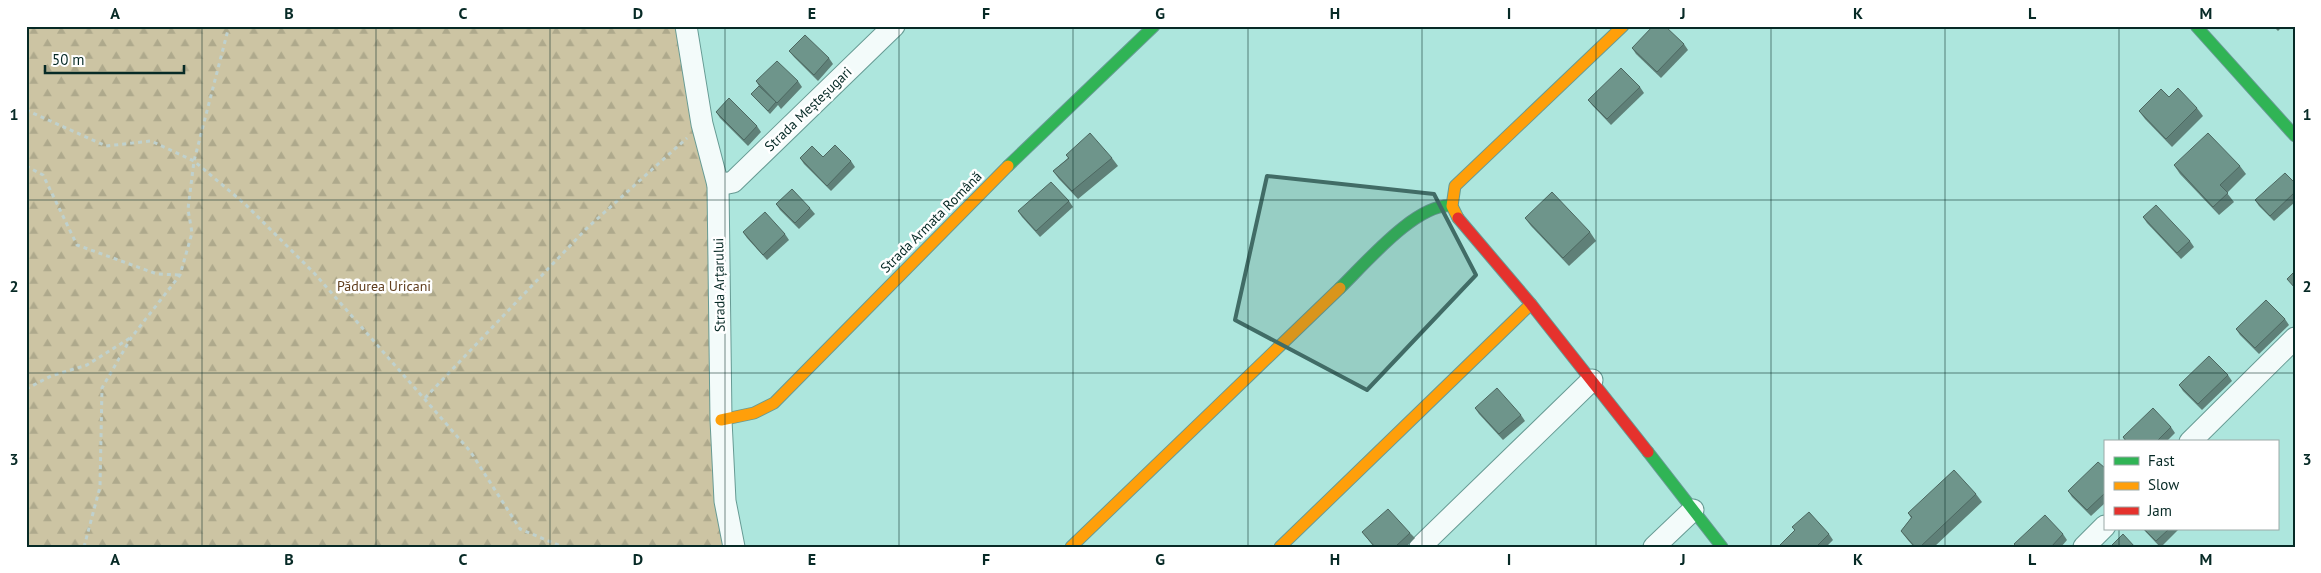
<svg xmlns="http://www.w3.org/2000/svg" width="2321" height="573" font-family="'PT Sans',sans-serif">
	<defs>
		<pattern id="forest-firs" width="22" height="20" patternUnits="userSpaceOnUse" patternTransform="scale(1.25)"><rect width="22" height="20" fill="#ccc4a3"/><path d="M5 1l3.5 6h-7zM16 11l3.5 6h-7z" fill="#aea98c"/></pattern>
	</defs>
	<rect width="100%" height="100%" fill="#ade6dd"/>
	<path fill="url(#forest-firs)" d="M26 26H679L711 178 717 420 743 547H26Z"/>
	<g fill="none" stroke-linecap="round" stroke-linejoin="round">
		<g stroke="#679b94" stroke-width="23">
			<g id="street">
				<path d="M686 26 702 124 718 185 721 420 725 501 734 547"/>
				<path d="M718 185 733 182 894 26"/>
				<path d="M2190 442 2295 338"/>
				<path d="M1420 547 1592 380"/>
				<path d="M1654 547 1693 510"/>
				<path d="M2084 547 2105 526"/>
			</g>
		</g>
		<g stroke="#679b94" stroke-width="13">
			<g id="fast">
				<path d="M2196 26 2295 136"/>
				<path d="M1008 166 1154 26"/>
				<path d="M1340 288C1365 264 1417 202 1452 206"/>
				<path d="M1648 452 1722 547"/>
			</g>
		</g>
		<g stroke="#679b94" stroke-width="13">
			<g id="slow">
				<path d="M1458 218 1452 206 1455 186 1623 26"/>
				<path d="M721 420 754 413 774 403 1008 166"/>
				<path d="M1071 547 1340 288"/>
				<path d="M1280 547 1531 304"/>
			</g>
		</g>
		<g stroke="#679b94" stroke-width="13">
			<path id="jam" d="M1458 218 1531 304 1648 452"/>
		</g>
		<g stroke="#bfd1ce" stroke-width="3" stroke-dasharray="4 4" stroke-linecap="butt">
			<path d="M26 110 106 146 151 141 194 161 245 204 315 274 470 451 520 529 563 547"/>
			<path d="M26 166 43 175 77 245 157 274 180 275"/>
			<path d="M26 389 51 376 87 365 130 338"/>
			<path d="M425 398 586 229 687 138"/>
			<path d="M84 547 100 487 102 388 131 338 180 275 192 233 188 209 194 161 229 26"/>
		</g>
		<use href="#street" stroke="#f3fbfa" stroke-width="21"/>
		<use href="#fast" stroke="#30b455" stroke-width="11"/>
		<use href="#slow" stroke="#ff9f0a" stroke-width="11"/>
		<use href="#jam" stroke="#e5322d" stroke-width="11"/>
	</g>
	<g fill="#5f8078">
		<path d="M2273 26H2283L2278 31Z"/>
		<path d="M1684 44 1688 50 1661 78 1636 54 1632 48Z"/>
		<path d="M789 51 829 58 833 64 818 81 794 57Z"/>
		<path d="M756 81H798L802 87 781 109 778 105 770 114 751 94 759 86Z"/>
		<path d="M1640 87 1644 93 1611 125 1592 105 1588 100Z"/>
		<path d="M2169 97 2197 108 2203 116 2172 147 2145 119 2139 111Z"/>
		<path d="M716 112 757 126 761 132 748 146 720 118Z"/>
		<path d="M1066 155 1112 158 1118 166 1078 199 1059 179 1053 171 1068 158Z"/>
		<path d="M823 157 851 161 855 167 831 191 804 164 800 158Z"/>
		<path d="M2174 165 2240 166 2246 174 2227 193 2234 202 2219 215 2180 174Z"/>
		<path d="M2295 183V202L2274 221 2259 206 2255 200Z"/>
		<path d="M1069 201 1073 207 1040 237 1022 217 1018 211Z"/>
		<path d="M776 204 810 208 815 214 799 229 780 210Z"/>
		<path d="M2143 217 2190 241 2194 247 2181 259 2147 223Z"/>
		<path d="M1525 218 1590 232 1596 241 1569 266 1531 226Z"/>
		<path d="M743 232 785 234 789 240 767 260 747 238Z"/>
		<path d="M2285 319 2289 325 2259 354 2240 335 2236 329Z"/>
		<path d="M2228 375 2232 381 2202 410 2183 391 2179 385Z"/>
		<path d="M1475 408 1521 415 1525 421 1503 440 1479 414Z"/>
		<path d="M2171 427 2175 433 2166 442H2126L2123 437Z"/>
		<path d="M2105 468V503L2091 516 2072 497 2068 491Z"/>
		<path d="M1976 494 1982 502 1934 547H1914L1907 539 1901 531 1911 518 1908 513Z"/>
		<path d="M1792 527 1829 534 1833 540 1826 547H1778L1795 531Z"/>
		<path d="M2143 529H2179L2161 547H2160Z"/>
		<path d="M1362 532 1410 533 1415 538 1406 547H1374Z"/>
		<path d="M2063 534 2067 540 2061 547H2016L2014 544Z"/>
	</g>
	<g fill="#6e958b" stroke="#4d6861">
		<path d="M1653 26H1665L1684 44 1657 72 1632 48Z"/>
		<path d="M805 35 829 58 814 75 789 51Z"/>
		<path d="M777 61 798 81 777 103 756 81Z"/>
		<path d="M1621 68 1640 87 1607 119 1588 100Z"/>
		<path d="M759 86 776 102 768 111 751 94Z"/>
		<path d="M2178 88 2197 108 2166 139 2139 111 2161 89 2169 97Z"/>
		<path d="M729 98 757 126 744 140 716 112Z"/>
		<path d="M1090 133 1112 158 1072 191 1053 171 1069 158 1066 155Z"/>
		<path d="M2208 133 2240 166 2220 185 2228 193 2213 207 2174 165Z"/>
		<path d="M835 145 851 161 827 186 800 158 812 146 823 157Z"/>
		<path d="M2285 173 2295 183V192L2270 216 2255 200Z"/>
		<path d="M1051 182 1069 201 1036 231 1018 211Z"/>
		<path d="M792 189 810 208 795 223 776 204Z"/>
		<path d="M1552 192 1590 232 1563 258 1525 218Z"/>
		<path d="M2156 205 2190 241 2177 253 2143 217Z"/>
		<path d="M765 212 785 234 763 255 743 232Z"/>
		<path d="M2295 271V288L2287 279Z"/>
		<path d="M2266 300 2285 319 2255 348 2236 329Z"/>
		<path d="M2209 356 2228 375 2198 404 2179 385Z"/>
		<path d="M1497 388 1521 415 1499 434 1475 408Z"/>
		<path d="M2153 408 2171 427 2156 442H2127L2123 437Z"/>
		<path d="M2098 462 2105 468V493L2087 510 2068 491Z"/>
		<path d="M1954 470 1976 494 1920 547H1915L1901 531 1912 517 1908 513Z"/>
		<path d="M1388 509 1410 533 1395 547H1375L1362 532Z"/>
		<path d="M1809 512 1829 534 1816 547H1778L1795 530 1792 527Z"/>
		<path d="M2045 515 2063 534 2051 547H2017L2014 544Z"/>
		<path d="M2144 529H2169L2156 541Z"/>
		<path d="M2123 534 2135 547H2110Z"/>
	</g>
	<path fill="#416c66" fill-opacity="0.2" stroke="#416c66" stroke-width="4" stroke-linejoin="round" d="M1267 176 1434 194 1476 275 1367 390 1235 320Z"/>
	<path fill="none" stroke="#072a26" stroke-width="1" stroke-opacity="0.55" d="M202 26V547M376 26V547M550 26V547M725 26V547M899 26V547M1073 26V547M1248 26V547M1422 26V547M1596 26V547M1771 26V547M1945 26V547M2119 26V442M26 200H2295M26 373H2295M2119 529V547"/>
	<g text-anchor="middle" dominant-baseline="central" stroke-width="5" stroke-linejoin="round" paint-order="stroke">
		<g font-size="14" fill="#072a26" stroke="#fff">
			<text transform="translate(808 109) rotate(-44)">Strada Meșteșugari</text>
			<text transform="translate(931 222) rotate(-45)">Strada Armata Română</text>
			<text transform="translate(719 285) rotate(-91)">Strada Arțarului</text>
		</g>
		<g font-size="14" fill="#5f3d1d" stroke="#fff">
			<text x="384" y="286">Pădurea Uricani</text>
		</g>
	</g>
	<rect width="2321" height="573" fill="none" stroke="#ffffff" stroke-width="55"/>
	<rect x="2104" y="440" width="175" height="90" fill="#ffffff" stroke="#9caaa8"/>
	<rect x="2114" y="457" width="25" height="8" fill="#30b455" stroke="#9caaa8"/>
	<text x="2148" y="466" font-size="15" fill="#072a26">Fast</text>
	<rect x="2114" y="482" width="25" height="8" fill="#ff9f0a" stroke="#9caaa8"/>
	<text x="2148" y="490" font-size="15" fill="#072a26">Slow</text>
	<rect x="2114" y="507" width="25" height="8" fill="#e5322d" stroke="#9caaa8"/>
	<text x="2148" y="516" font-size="15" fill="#072a26">Jam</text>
	<path d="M45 65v8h139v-8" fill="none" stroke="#072a26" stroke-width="2.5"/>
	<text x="52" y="65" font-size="15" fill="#072a26" stroke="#ffffff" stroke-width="4" paint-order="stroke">50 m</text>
	<rect x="28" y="28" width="2266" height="518" fill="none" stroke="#072a26" stroke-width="2"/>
	<g font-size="16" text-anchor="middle" font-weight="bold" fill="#072a26">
		<text x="115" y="19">A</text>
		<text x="289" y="19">B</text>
		<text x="463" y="19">C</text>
		<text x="638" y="19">D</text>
		<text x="812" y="19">E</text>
		<text x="986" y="19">F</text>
		<text x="1160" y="19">G</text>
		<text x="1335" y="19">H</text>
		<text x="1509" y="19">I</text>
		<text x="1683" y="19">J</text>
		<text x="1858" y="19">K</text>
		<text x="2032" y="19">L</text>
		<text x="2206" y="19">M</text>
		<text x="14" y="120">1</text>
		<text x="2307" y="120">1</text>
		<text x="14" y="292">2</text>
		<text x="2307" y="292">2</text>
		<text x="14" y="465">3</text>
		<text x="2307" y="465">3</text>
		<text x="115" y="565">A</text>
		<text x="289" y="565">B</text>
		<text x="463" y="565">C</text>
		<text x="638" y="565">D</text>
		<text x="812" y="565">E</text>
		<text x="986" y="565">F</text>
		<text x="1160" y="565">G</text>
		<text x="1335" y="565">H</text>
		<text x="1509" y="565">I</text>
		<text x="1683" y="565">J</text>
		<text x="1858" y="565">K</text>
		<text x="2032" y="565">L</text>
		<text x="2206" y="565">M</text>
	</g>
</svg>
